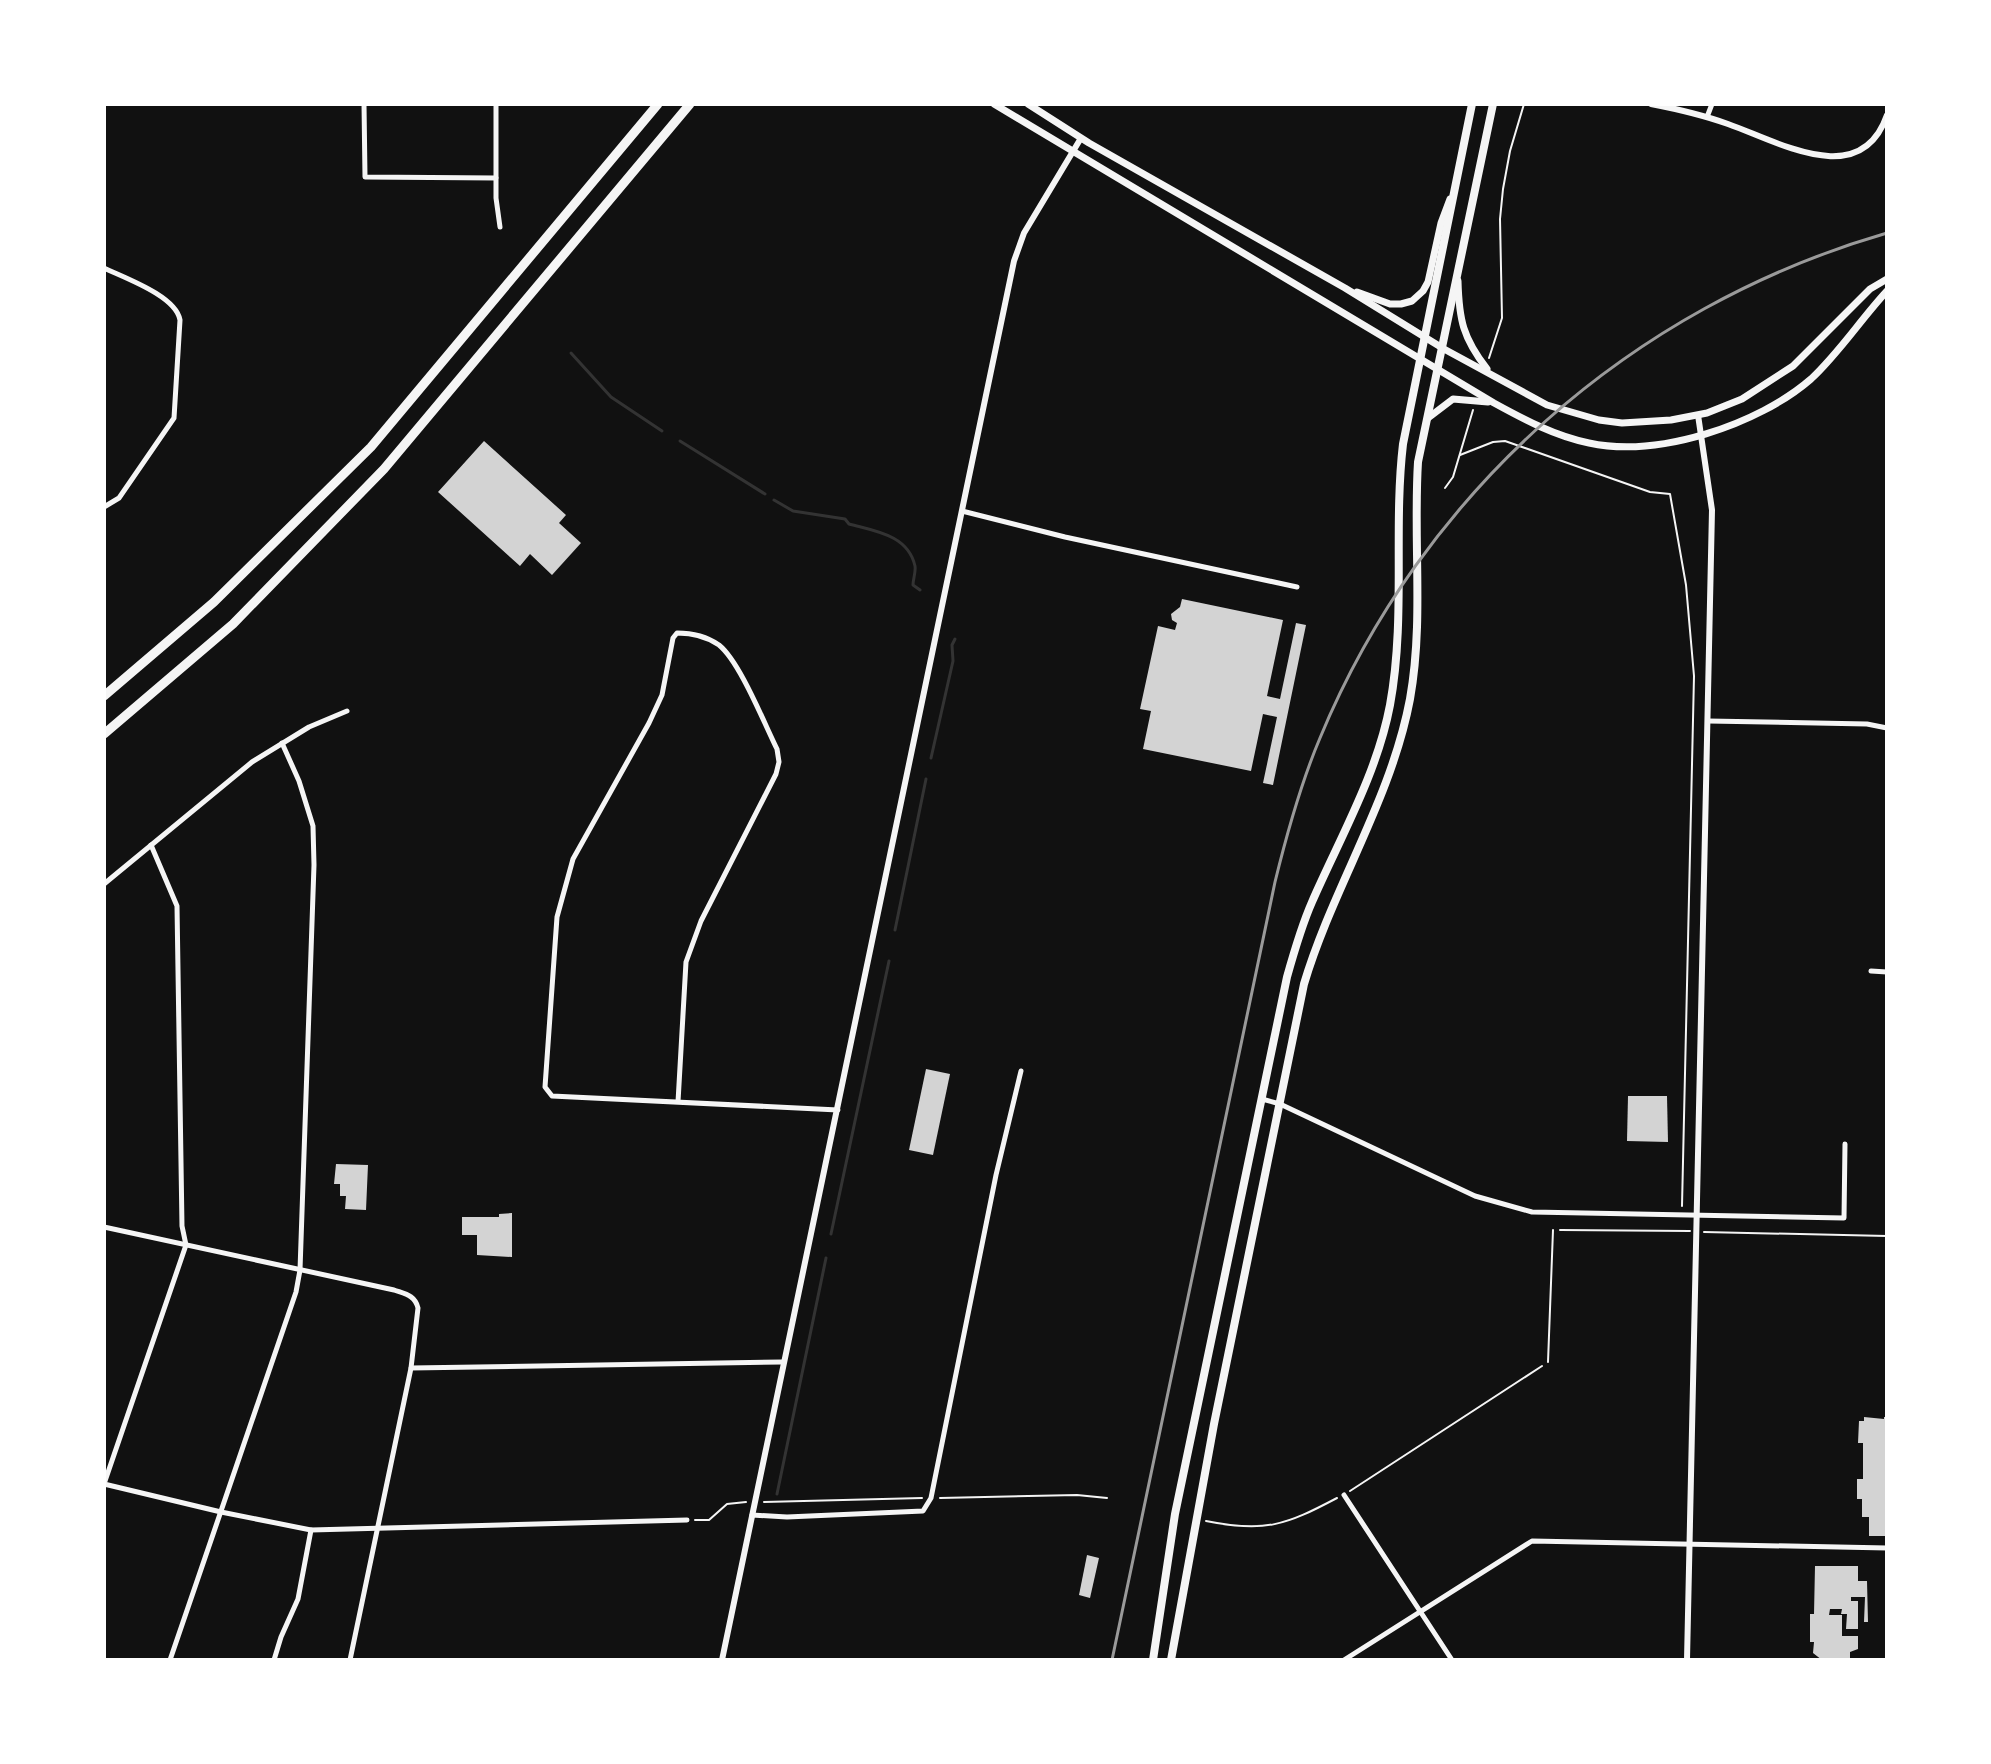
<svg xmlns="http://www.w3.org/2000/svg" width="1991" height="1764" font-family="Quicksand,sans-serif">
	<rect width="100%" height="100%" fill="#111"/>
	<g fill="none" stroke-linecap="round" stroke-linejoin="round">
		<g stroke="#333" stroke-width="3">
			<path d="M571 353 611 397 662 431"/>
			<path d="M680 441 765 494"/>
			<path d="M774 500 793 511 845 519 849 524C875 531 908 535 915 566 916 572 913 579 913 585L920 590"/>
			<path d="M931 758 953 661 952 645 955 639"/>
			<path d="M895 930 926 779"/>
			<path d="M831 1234 889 961"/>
			<path d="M777 1494 826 1258"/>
		</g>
	</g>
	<g fill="#d3d3d3">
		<path d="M484 441 566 515 559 523 581 543 552 575 530 554 520 566 438 492Z"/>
		<path d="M1182 599 1283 620 1267 696 1280 699 1296 623 1306 625 1273 785 1263 783 1277 717 1263 714 1251 771 1143 749 1151 711 1140 709 1158 626 1175 630 1177 623 1172 620 1171 614 1180 607Z"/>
		<path d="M926 1069 950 1074 933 1155 909 1150Z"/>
		<path d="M1628 1096H1667L1668 1142 1627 1141Z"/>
		<path d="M336 1164 368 1165 366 1210 345 1209 346 1196H340V1184H334Z"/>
		<path d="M512 1213V1257L477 1255V1235H462V1217H499V1214Z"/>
		<path d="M1864 1417 1884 1419V1417H1887V1536H1869V1517H1862V1499H1857V1479H1863V1443H1858L1859 1421H1864Z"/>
		<path d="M1087 1555 1099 1558 1090 1598 1079 1595Z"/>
		<path d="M1815 1566H1858V1581H1867L1868 1622H1864L1865 1597H1851V1601H1858V1629H1846L1847 1614H1841L1842 1609H1830L1829 1615H1842V1636H1858V1649L1850 1652V1658L1822 1660 1813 1653 1814 1642H1810V1614H1814Z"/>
	</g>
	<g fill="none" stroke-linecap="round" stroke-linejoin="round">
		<g stroke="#f5f5f5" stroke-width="2">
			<path d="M1489 358 1502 318 1500 219 1503 189 1510 151 1524 104"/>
			<path d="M1460 455 1493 442 1505 441 1650 492 1670 494 1686 585 1694 676 1682 1206"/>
			<path d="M1445 488 1453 477 1473 410"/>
			<path d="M1560 1230 1690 1231"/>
			<path d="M1704 1232 1887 1236"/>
			<path d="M1350 1491 1542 1366"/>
			<path d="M940 1498 1077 1495 1107 1498"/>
			<path d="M764 1502 922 1498"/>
			<path d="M695 1520H709L727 1504 746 1502"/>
			<path d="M1206 1521C1265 1533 1286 1525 1337 1498"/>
		</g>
		<path stroke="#f5f5f5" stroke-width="2" d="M1548 1362 1553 1230"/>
		<g stroke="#f5f5f5" stroke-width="5">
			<path d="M364 104 365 177 496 178"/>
			<path d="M496 104V198L500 227"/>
			<path d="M1707 117 1712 104"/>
			<path d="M104 268C125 278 176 296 180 320L174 418 119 498 104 507"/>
			<path d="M962 511 1065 537 1297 587"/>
			<path d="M1708 721 1867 724 1887 728"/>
			<path d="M104 884 252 762 309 727 347 711"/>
			<path d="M1871 971 1887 972"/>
			<path d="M1262 1099 1280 1104 1475 1196 1532 1212 1844 1218 1845 1144"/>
			<path d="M678 1102 686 962 701 921 776 774 779 762 777 749C764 723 740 662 719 645 706 636 692 633 677 633L673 638 662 695 649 723 573 859 557 917 545 1087 552 1096 838 1110"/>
			<path d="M104 1227 394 1290C405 1294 415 1295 418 1308L411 1368 350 1660"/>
			<path d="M411 1368 782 1362"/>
			<path d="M104 1484 186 1245 182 1226 177 906 151 845"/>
			<path d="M104 1484 221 1512 311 1530 687 1520"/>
			<path d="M1344 1495 1452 1660"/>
			<path d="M752 1515 787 1517 923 1511 931 1498 996 1175 1021 1071"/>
			<path d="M170 1660 296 1292 300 1270 314 865 313 826 299 781 282 743"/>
			<path d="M274 1660 281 1637 298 1599 311 1530"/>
			<path d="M1344 1660 1532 1541 1887 1548"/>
		</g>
		<g stroke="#f5f5f5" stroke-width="6">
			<path d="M1651 104C1677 109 1703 115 1728 124 1779 142 1861 191 1887 115"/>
			<path d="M722 1660 1014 261 1024 233 1081 138"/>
			<path d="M1687 1660 1712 510 1698 415"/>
		</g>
		<g stroke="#f5f5f5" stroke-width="7">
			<path d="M994 104 1494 403C1525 420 1555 436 1589 443 1658 458 1758 425 1811 379 1839 353 1861 319 1887 291"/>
			<path d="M1028 104 1089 143 1345 288 1444 349 1547 405 1599 420 1622 423 1671 420 1707 413 1742 399 1793 366 1870 289 1887 279"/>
			<path d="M1458 281C1459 320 1463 338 1487 369"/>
			<path d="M1357 292 1390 304H1401L1412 301 1423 291 1428 282 1441 223 1450 199"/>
			<path d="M1428 418 1453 399 1488 402"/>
		</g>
		<g stroke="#f5f5f5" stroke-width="8">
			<path d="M1153 1660 1175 1514 1287 977C1294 952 1301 927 1312 902 1340 838 1377 774 1390 705 1406 618 1393 530 1403 444L1472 104"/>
			<path d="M1171 1660 1214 1424 1304 984C1333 887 1391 800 1410 699 1424 621 1413 541 1418 462L1493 104"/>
		</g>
		<g stroke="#f5f5f5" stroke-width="9">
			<path d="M104 696 214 602 371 447 658 104"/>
			<path d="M104 734 233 624 384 469 690 104"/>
		</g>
		<path stroke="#9a9a9a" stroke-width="3" d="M1112 1660 1275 882C1287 833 1300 785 1320 738 1422 492 1631 307 1887 233"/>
	</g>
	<rect width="1991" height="1764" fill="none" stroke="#ffffff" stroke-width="212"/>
</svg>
